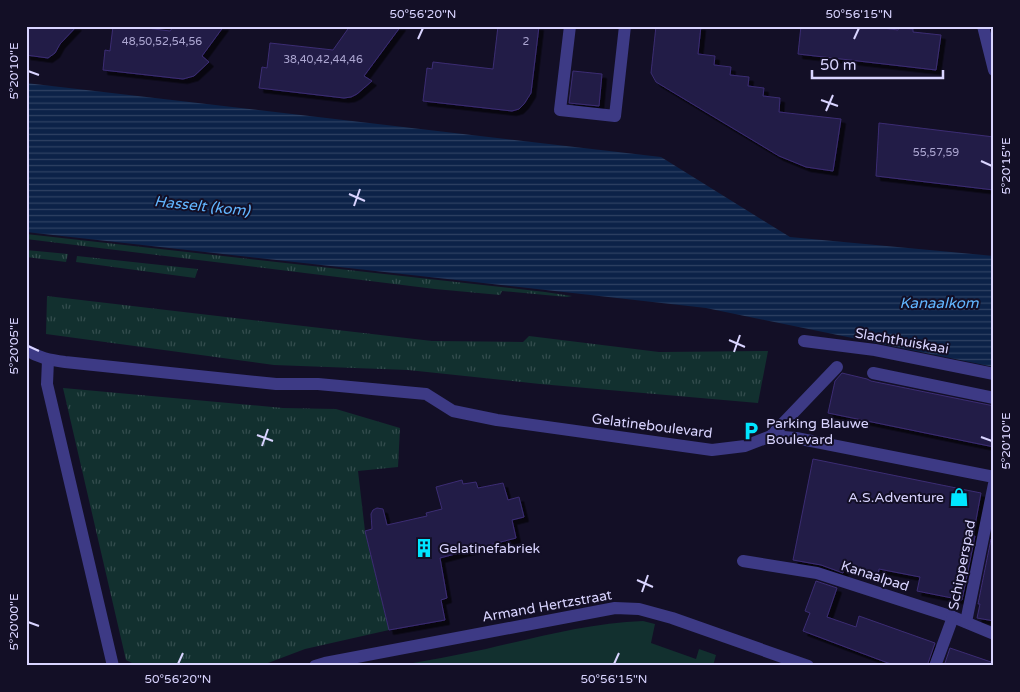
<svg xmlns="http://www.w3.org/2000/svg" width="1020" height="692" font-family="'Varela Round',sans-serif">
	<defs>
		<pattern id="grass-tufts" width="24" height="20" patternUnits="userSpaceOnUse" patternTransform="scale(1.25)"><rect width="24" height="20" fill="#12302f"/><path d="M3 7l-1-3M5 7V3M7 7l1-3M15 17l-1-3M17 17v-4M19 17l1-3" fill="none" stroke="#344d4e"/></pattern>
		<pattern id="water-rules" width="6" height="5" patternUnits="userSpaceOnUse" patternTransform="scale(1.25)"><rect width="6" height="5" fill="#0c2248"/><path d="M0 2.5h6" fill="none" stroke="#2f4163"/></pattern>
		<filter id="shadow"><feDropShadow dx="4.5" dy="4.5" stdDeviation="0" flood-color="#0009"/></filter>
	</defs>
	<rect width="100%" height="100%" fill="#130f26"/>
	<g fill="url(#grass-tufts)">
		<path d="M26 234 545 292 572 296 567 297 502 291 500 295 435 289 26 239Z"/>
		<path d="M26 250 68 254 66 262 26 257Z"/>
		<path d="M77 256 198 269 195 278 76 262Z"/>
		<path d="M47 296 432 341 523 342 529 336 659 352 768 351 758 403 540 384 408 370 274 365 46 334Z"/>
		<path d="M63 388 283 408 336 409 400 428 398 467 358 471 365 531 389 630 305 649 260 666H138L126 660Z"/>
	</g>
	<path fill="#12302f" d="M643 621 655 624 651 643 696 659 699 649 716 655 713 666H396C426 661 456 655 486 649 538 637 590 623 643 621Z"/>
	<path fill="url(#water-rules)" d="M26 83 661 157 790 237 994 256V367L706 308 26 232Z"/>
	<g fill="#241b47" stroke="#3b2d73" filter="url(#shadow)">
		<path d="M26 26H77L60 44 55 53 48 58 26 55Z"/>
		<path d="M113 26H130L170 31 174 26H224L202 56 209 62 194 76 183 79 103 70 105 50 110 51Z"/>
		<path d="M350 26H401L364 76 372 81 357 94 351 97 344 98 259 88 262 67 267 68 270 43 333 50Z"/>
		<path d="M498 26H539L531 93 524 104 519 109 512 111 423 101 427 68 432 69 433 62 493 69Z"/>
		<path d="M656 26H701L698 54 715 56 714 65 731 67 730 75 749 77 748 86 764 88 763 96 780 98 779 112 841 119 833 171 806 167 779 156 656 82 651 73Z"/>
		<path d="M801 26H867L898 30 899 28 913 29V32L941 35 936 70 798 54Z"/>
		<path d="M573 71 602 74 599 106 569 103Z"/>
		<path d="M879 123 994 137V190L876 176Z"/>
		<path d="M842 373 867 379 871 381 994 406V447L828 413 835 381Z"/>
		<path d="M813 459 981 493 973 536H975L962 600 917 591 920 577 879 569 878 576 844 569 843 573 821 565 793 560Z"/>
		<path d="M462 480 463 484 476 482 478 488 503 483 508 500 519 497 524 517 512 520 516 538 440 558 447 598 441 600 445 620 389 630 365 531 372 529 371 514 373 510 377 508 383 509 387 525 427 516 426 513 442 509 436 487Z"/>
		<path d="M991 539 994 540V621L977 618 980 604H978Z"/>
		<path d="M816 581 837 588 827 617 856 627 859 616 935 643 927 666H896L803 631 810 613 805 611Z"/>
		<path d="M950 648 994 663V666H944Z"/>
	</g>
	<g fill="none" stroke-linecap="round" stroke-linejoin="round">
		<g stroke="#3d3a85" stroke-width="12">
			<path d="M570 26 560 110 615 116 625 26"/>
			<path d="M983 26 994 70"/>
			<path d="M804 341 875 350 994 374"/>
			<path d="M26 350C39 358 50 360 65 362L276 384H318L426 394 453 411 497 420 712 450 745 446 771 436 796 438 994 477"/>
			<path d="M48 360 47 384 113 666"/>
			<path d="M873 373 994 398"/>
			<path d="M771 436 837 367"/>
			<path d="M743 561 817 573 953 617 994 634"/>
			<path d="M966 622 994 484"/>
			<path d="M315 666 325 663 615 608 639 609 672 618 808 666"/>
			<path d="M935 666 953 617"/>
		</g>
	</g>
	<path fill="none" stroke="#d9d4ff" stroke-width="2" d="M418 39 423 28M854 39 859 28M28 71 39 75M821 100 838 106M826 111 833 95M981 161 992 166M349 194 365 201M354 206 360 189M729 340 745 347M28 346 39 351M734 352 740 335M257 435 273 441M981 437 992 441M262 446 268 429M637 580 653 587M642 592 648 575M28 622 39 626M178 664 183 653M614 664 619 653"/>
	<defs>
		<g id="parking-bare" transform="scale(1.5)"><path d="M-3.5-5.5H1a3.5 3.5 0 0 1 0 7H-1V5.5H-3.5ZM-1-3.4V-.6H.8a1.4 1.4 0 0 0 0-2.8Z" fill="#00e5ff" stroke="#130f26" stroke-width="2.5" paint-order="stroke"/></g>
		<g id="shop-bare" transform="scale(1.5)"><path d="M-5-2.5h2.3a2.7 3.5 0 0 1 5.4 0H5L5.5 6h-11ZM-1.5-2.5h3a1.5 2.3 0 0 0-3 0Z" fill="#00e5ff" stroke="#130f26" stroke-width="2.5" paint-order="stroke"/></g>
		<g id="building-bare" transform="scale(1.5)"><path d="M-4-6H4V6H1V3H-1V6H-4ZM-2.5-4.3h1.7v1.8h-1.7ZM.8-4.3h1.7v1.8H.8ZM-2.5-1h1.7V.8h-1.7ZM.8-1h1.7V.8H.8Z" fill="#00e5ff" stroke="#130f26" stroke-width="2.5" paint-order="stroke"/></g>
	</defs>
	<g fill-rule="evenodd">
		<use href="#parking-bare" x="751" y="431"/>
		<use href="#shop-bare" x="959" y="497"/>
		<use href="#building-bare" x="424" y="548"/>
	</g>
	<g text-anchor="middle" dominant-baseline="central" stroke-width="4" stroke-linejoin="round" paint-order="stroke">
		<g font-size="11" fill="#aca6d1">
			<text x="162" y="41">48,50,52,54,56</text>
			<text x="526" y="41">2</text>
			<text x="323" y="59">38,40,42,44,46</text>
			<text x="936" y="152">55,57,59</text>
		</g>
		<g font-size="14" fill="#d9d4ff" stroke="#130f26">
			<text transform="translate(902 341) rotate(10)">Slachthuiskaai</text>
			<text transform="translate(652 426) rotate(7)">Gelatineboulevard</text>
			<text transform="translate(962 565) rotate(-79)">Schipperspad</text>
			<text transform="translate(875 576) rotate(18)">Kanaalpad</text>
			<text transform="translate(547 606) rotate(-10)">Armand Hertzstraat</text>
		</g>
		<g font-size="14" fill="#d9d4ff" stroke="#130f26" text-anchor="start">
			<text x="766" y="423">Parking Blauwe<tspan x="766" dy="16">Boulevard</tspan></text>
			<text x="944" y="497" text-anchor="end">A.S.Adventure</text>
			<text x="439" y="548">Gelatinefabriek</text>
		</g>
		<g font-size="15" font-style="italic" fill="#62b6ff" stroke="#130f26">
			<text transform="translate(202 206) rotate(6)">Hasselt (kom)</text>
			<text x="939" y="303">Kanaalkom</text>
		</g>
	</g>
	<rect width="1020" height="692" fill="none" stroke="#130f26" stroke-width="55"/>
	<path d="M812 70v8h131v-8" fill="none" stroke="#d9d4ff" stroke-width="2.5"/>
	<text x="820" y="70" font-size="15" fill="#d9d4ff" stroke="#130f26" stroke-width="4" paint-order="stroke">50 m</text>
	<rect x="28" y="28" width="964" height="636" fill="none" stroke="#d9d4ff" stroke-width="2"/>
	<g font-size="12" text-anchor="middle" fill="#d9d4ff">
		<text x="423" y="18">50°56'20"N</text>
		<text x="859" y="18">50°56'15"N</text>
		<text transform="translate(14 71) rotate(-90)" y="4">5°20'10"E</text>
		<text transform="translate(1006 166) rotate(-90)" y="4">5°20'15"E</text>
		<text transform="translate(14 346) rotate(-90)" y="4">5°20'05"E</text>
		<text transform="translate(1006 441) rotate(-90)" y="4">5°20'10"E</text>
		<text transform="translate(14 622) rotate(-90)" y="4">5°20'00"E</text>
		<text x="178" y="683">50°56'20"N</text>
		<text x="614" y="683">50°56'15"N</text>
	</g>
</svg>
